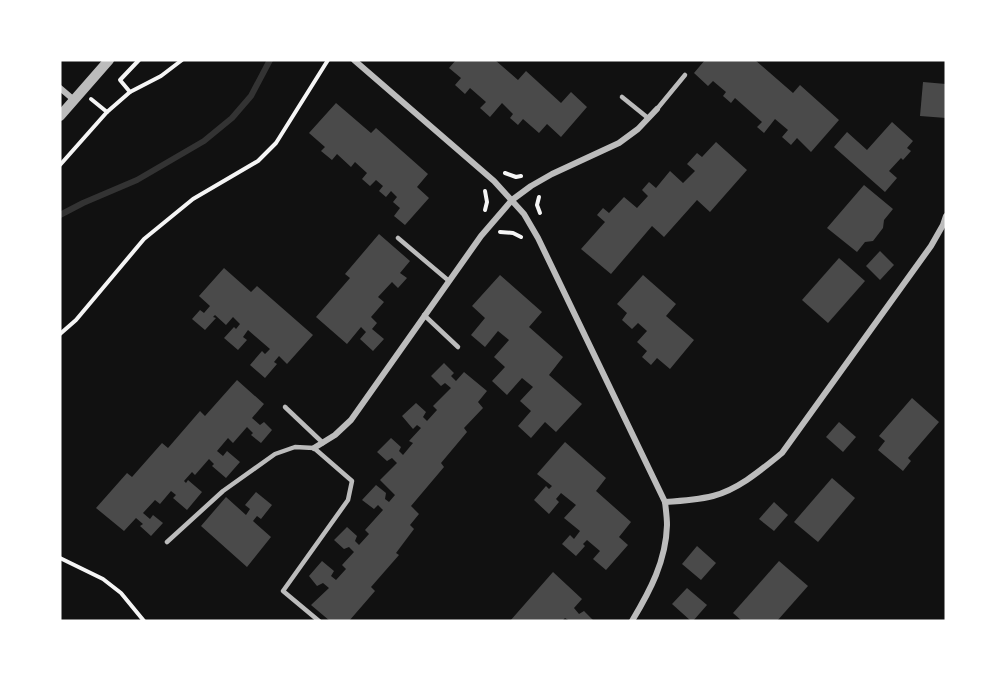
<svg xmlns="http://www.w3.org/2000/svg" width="1006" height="681" font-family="'DejaVu Sans',sans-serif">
	<rect width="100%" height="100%" fill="#111"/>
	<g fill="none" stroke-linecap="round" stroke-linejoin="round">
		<path stroke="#333" stroke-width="6" d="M60 215 83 203 137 180 204 141 232 118 251 96 270 60"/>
	</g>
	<g fill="#4a4a4a">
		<path d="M456 60H495L518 80 526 71 561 103 571 92 587 107 561 137 547 124 539 133 523 119 518 125 510 118 513 114 502 103 490 117 480 108 486 102 470 88 465 94 455 85 461 78 449 68Z"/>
		<path d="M705 60H755L793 93 800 85 839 120 811 152 797 138 791 145 782 137 788 130 775 119 764 133 757 127 762 122 735 98 731 103 723 96 726 92 713 81 708 86 694 73Z"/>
		<path d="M923 82 946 84V118L920 116Z"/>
		<path d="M336 103 371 133 376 128 428 174 417 187 429 198 405 225 394 216 400 208 393 202 397 197 391 191 386 197 379 191 383 186 376 180 370 186 362 179 367 173 355 162 351 167 337 154 332 160 321 151 325 147 309 133Z"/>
		<path d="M892 122 913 141 907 148 911 151 903 160 901 158 889 171 897 178 885 192 834 147 847 132 867 150Z"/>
		<path d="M716 142 747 170 710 212 697 200 664 237 652 226 611 274 581 249 605 222 597 215 603 208 609 213 624 197 637 208 648 196 642 190 649 182 656 188 670 171 683 183 695 171 687 164 697 153 702 157Z"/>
		<path d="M864 185 893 209 884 220 883 228 873 241 865 242 857 252 827 228Z"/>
		<path d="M379 234 410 261 400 273 407 278 398 288 392 282 378 297 384 302 371 317 377 323 372 329 384 339 373 351 360 339 366 332 361 327 347 344 316 317 350 278 345 274Z"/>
		<path d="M880 251 894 265 880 280 866 266Z"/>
		<path d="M839 258 865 281 828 323 802 300Z"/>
		<path d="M224 268 251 292 257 286 313 335 287 364 279 356 274 362 277 364 265 378 250 365 262 351 265 354 270 349 248 330 243 337 247 340 238 350 224 338 234 327 236 329 240 324 233 317 226 325 215 315 213 317 216 318 205 330 192 319 200 310 204 313 210 306 199 296Z"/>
		<path d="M500 275 542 312 529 327 563 357 549 375 582 404 556 432 545 422 531 438 518 426 531 411 520 401 533 387 522 378 507 395 492 381 505 367 494 357 509 340 498 331 485 347 471 335 485 318 472 306Z"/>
		<path d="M643 275 676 304 666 316 694 340 670 369 657 358 651 365 642 357 647 351 637 342 647 331 638 323 632 329 622 320 627 313 617 304Z"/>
		<path d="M444 363 454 373 451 376 456 381 464 372 487 391 478 402 483 408 464 428 467 432 441 463 444 467 411 506 419 514 410 525 414 529 396 553 399 555 371 587 375 591 349 621H330L311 605 329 588 323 583 317 586 309 576 322 561 334 571 331 576 336 580 346 569 342 565 354 552 349 547 344 549 334 540 347 527 357 536 355 541 359 545 369 534 365 530 383 510 378 505 374 509 362 500 376 485 386 493 385 499 389 502 395 495 380 480 397 463 392 458 387 461 377 452 391 438 401 447 399 451 403 455 413 443 409 441 421 428 417 425 413 429 402 416 416 403 426 412 423 417 427 421 437 410 433 406 451 388 445 383 441 386 431 376Z"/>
		<path d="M237 380 264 404 252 418 260 425 264 422 272 430 261 443 251 435 253 433 247 427 233 443 228 438 217 451 223 456 227 451 240 462 226 478 212 466 214 464 209 459 195 475 192 472 184 481 186 483 188 480 202 492 187 510 173 498 176 495 171 491 160 504 155 500 143 513 150 519 153 515 163 523 151 536 140 526 143 524 136 518 124 531 96 508 127 473 132 477 162 443 168 448 200 411 205 416Z"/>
		<path d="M912 398 939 422 908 458 911 461 903 471 878 450 885 441 879 436Z"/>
		<path d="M839 422 856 437 843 452 826 437Z"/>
		<path d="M565 442 606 478 596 491 631 522 619 537 628 545 606 570 593 559 600 551 587 540 583 544 585 546 576 556 562 544 570 535 574 539 580 531 564 518 576 505 561 493 556 499 559 502 549 514 534 500 546 486 549 489 552 486 537 474Z"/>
		<path d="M832 478 855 498 818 542 794 522Z"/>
		<path d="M256 492 272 505 261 519 257 516 253 521 271 537 247 567 201 526 226 497 246 515 250 509 245 505Z"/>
		<path d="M774 502 788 515 774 531 759 519Z"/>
		<path d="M697 546 716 563 701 580 682 564Z"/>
		<path d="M779 561 808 586 777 621H742L733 613Z"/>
		<path d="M553 572 582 599 574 608 579 614 584 611 593 620 591 621H570L565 618 562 621H510Z"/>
		<path d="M687 588 707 605 693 621H691L672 604Z"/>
	</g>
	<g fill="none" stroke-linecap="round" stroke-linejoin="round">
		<g stroke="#f5f5f5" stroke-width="4">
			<path d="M130 92 120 80 139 60"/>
			<path d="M91 99 107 112"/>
			<path d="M60 165 107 112 130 92 161 76 182 60"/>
			<path d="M505 173 516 177 521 176"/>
			<path d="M485 191 487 202 485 210"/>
			<path d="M539 197 537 205 540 213"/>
			<path d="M500 232 513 233 521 237"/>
			<path d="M60 334 76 320 144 239 193 199 258 161 276 143 328 60"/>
			<path d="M60 558 103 579 121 593 144 621"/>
		</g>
		<g stroke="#bcbcbc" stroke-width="4.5">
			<path d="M622 97 648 118"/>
			<path d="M657 109 685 75"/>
			<path d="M398 238 449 281"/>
			<path d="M424 315 458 347"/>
			<path d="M285 407 323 443"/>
			<path d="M167 542 223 491 275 454 295 447 314 448 352 481 348 500 283 591 319 621"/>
		</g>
		<g stroke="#bcbcbc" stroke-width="6">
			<path d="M354 60 494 181 524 214 538 238 665 502C666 510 667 518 667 525 666 561 650 591 632 621"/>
			<path d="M60 88 74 100"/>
			<path d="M314 448 335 435 351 420 481 236 512 200 531 186 552 174 619 143 638 129 657 109"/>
			<path d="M665 502C681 501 697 500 713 496 739 489 761 470 782 453L931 246 943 225 946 216"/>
		</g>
		<path stroke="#bcbcbc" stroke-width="10" d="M60 116 109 60"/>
	</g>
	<rect width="1006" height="681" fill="none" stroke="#ffffff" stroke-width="123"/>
</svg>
